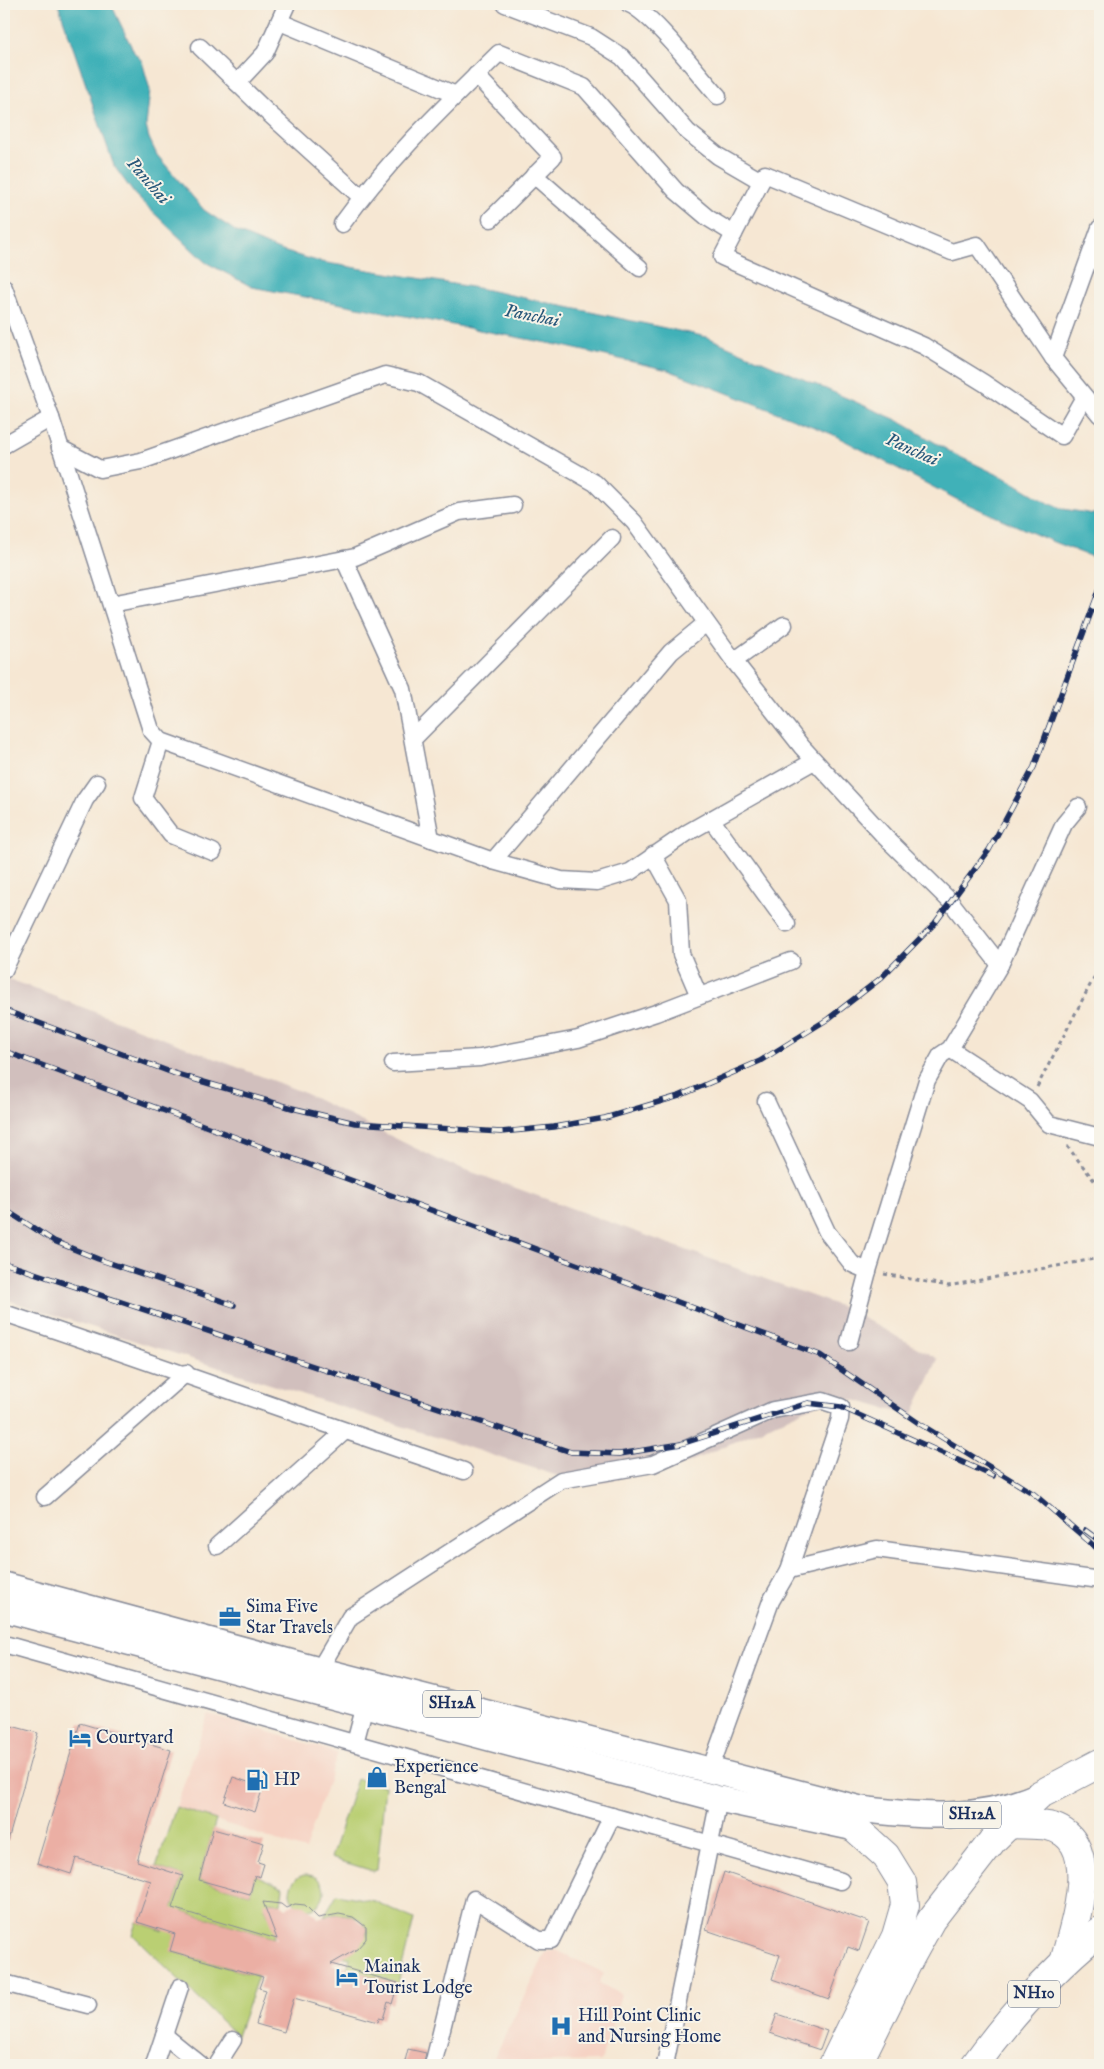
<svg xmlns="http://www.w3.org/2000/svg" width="1104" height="2069" font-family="'IM FELL English',serif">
	<rect width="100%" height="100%" fill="#f7f3e8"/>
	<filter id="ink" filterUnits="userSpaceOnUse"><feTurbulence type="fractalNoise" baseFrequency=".02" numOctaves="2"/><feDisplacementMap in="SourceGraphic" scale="10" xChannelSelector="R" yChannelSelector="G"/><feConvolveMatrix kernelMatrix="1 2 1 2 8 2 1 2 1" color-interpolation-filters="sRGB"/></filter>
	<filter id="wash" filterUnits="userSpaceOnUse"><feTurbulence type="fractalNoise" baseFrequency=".0096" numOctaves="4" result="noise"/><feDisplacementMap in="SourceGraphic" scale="20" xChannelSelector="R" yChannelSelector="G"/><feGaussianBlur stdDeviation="1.12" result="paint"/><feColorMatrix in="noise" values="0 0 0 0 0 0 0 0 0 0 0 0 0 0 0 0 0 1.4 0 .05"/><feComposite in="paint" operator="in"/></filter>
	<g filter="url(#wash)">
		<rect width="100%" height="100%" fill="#f6e7d3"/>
		<g fill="#f6d2c3">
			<path d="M208 1714 338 1753 305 1850 176 1807Z"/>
			<path d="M556 1950 604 1973 599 1983 621 1994 601 2061 505 2063 494 2058 546 1952Z"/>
		</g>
		<path fill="#d1bfbd" d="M4 977 302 1092 439 1160 845 1308 938 1359 912 1416 837 1395 683 1465 586 1485 4 1299Z"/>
		<g fill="#bacf73" stroke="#6a7f68">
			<path d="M357 1779 385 1786 377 1870 373 1871 331 1858Z"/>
			<path d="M176 1807 216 1820 199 1880 250 1894 255 1875 283 1887 281 1904 269 1902 265 1908 276 1932 274 1938 182 1911 171 1951 258 1976 237 2036 133 1935 137 1922 164 1931 183 1876 156 1867Z"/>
			<circle cx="307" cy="1892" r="17"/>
			<path d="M337 1894 374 1901 414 1919 398 1983 347 1969 350 1958 341 1956C391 1934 359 1907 324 1916Z"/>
		</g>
		<path fill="#40b1b8" stroke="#2e708b" d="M58 4H111L134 52 142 61 150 90 146 126 149 138 157 155 204 210 237 232 279 250 321 262 483 289 707 337 897 420 956 455 1011 481 1046 502 1063 509 1100 515V560L1051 541 956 499 832 434 668 370 558 345 252 287 205 262 135 195 114 166Z"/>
		<g id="blocks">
			<g fill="#ebafa4">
				<path d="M80 1723 171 1750 137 1861 183 1876 172 1908 277 1939 263 1902 281 1904 286 1908 295 1904 305 1905 318 1918 339 1914 353 1917 366 1927V1939L357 1949 331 1964 398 1983 392 2004 388 2002 383 2019 379 2018 378 2022 294 1998 284 2032 256 2024 266 1990 259 1988 263 1977 170 1951 175 1934 137 1922 151 1881 76 1858 71 1874 37 1863Z"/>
				<path d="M4 1724 38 1733 8 1841H4Z"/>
				<path d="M233 1777 263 1787 255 1812 224 1802Z"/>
				<path d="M213 1829 264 1843 258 1862 264 1864 260 1877 255 1875 250 1894 199 1880Z"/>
				<path d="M724 1872 869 1922 859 1951 848 1947 829 1999 772 1979 780 1955 706 1930Z"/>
				<path d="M777 2014 827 2031 820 2050 770 2033Z"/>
				<path d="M408 2049 426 2053 423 2065H404Z"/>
			</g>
		</g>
	</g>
	<g filter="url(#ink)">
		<use href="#blocks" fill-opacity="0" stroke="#888b98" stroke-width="1"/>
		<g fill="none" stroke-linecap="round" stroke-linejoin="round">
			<g stroke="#888b98" stroke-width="19">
				<g id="street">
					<path d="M505 4 591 37 622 57 688 132 718 156 761 181"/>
					<path d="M629 4C653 14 698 74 718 96"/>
					<path d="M280 22 456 95"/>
					<path d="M200 47 266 111 361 197"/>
					<path d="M476 75 553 157 491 219"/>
					<path d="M237 83 265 53 287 4"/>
					<path d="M534 175 640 268"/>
					<path d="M342 224C387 161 444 107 499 53L584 87 676 191 708 218 734 234"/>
					<path d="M4 288 51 418 151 730 161 741 493 861 561 880 597 882 630 872 687 833 814 761"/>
					<path d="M1053 358 1100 228"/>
					<path d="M1084 397 1062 436 984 383 924 346 722 257 765 174 952 252 977 245 1053 358 1100 415"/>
					<path d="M4 445 51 418"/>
					<path d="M60 448 100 469 141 461 385 375 419 383 595 483 634 522 734 661 802 747 886 838 950 901 1000 965"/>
					<path d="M344 559 403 689 431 839"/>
					<path d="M111 604 355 557 459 512 513 505"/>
					<path d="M734 661 784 625"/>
					<path d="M413 739 612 538"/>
					<path d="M161 741 143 798 171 835 213 852"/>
					<path d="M711 819 787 924"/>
					<path d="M653 855 678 900 681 954 699 996"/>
					<path d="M493 861 671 652 706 623"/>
					<path d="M4 970 85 800 97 783"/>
					<path d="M950 1049 1030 1101 1049 1124 1100 1137"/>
					<path d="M393 1063 480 1058 578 1039 656 1013 791 961"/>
					<path d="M766 1101 827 1232 852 1264 868 1271"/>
					<path d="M4 1313C158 1364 310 1420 464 1471"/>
					<path d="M849 1342 868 1271 927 1080 941 1055 950 1049 1000 965 1064 824 1078 807"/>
					<path d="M45 1497 186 1373"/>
					<path d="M217 1546 345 1431"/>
					<path d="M789 1570 877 1549 1100 1580"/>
					<path d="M4 1644 841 1881"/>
					<path d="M319 1670 350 1617 561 1480 653 1464 773 1410 823 1401 841 1407 840 1419 789 1570 771 1601 710 1770"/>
					<path d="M355 1743 365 1705"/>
					<path d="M4 1983 88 2005"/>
					<path d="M164 2035 201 2065"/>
					<path d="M154 2065 180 1987"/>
					<path d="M217 2065 233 2040"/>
					<path d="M433 2065 474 1899 539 1940H551L612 1816"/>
					<path d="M665 2065 719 1799"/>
				</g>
			</g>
			<g stroke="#888b98" stroke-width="28">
				<g id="primary">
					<path d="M4 1585 319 1670 861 1809C923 1817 980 1821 1039 1795"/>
					<path d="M4 1609 719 1799 855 1828"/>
				</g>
			</g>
			<g stroke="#888b98" stroke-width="30">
				<g id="highway">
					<path d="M1009 1824C1021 1825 1035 1824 1048 1826 1104 1838 1075 1922 1065 1959"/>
					<path d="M833 2065 896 1936 905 1905 902 1882 886 1856 855 1828"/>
					<path d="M857 2065 910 1958 931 1920 993 1840 1039 1795 1100 1763"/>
					<path d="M975 2065C1011 2015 1052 1970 1100 1931"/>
				</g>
			</g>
			<g stroke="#888b98" stroke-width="3" stroke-dasharray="4 4" stroke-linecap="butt">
				<path d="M1037 1087 1100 966"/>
				<path d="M1067 1146 1100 1188"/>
				<path d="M884 1274 948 1286 1100 1258"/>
			</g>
			<use href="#street" stroke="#fff" stroke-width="16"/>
			<use href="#primary" stroke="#fff" stroke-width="25"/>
			<use href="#highway" stroke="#fff" stroke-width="28"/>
			<g stroke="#1b2f5e" stroke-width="5.5">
				<g id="rail">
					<path d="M4 1010 173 1073 292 1108 355 1123 501 1132 554 1127 605 1118 679 1096 760 1061 828 1019 881 978 935 923 989 850 1034 767 1100 588"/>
					<path d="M4 1051 820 1355 920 1424 1034 1494 1100 1551"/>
					<path d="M4 1209 54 1241 98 1259 234 1305"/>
					<path d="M4 1263 571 1452 620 1454 681 1444 808 1403 841 1407 993 1476"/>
					<path d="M1085 1530 1100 1541"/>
				</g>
			</g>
			<use href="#rail" stroke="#f7f3e8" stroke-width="4" stroke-dasharray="11" stroke-linecap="butt"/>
		</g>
	</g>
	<defs>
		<g id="office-bare" transform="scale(1.725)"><path d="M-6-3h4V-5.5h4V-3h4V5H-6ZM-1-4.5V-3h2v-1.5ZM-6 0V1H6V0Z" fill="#1f6fb2" stroke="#f7f3e8" stroke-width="2.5" paint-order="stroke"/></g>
		<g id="hotel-bare" transform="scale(1.725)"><path d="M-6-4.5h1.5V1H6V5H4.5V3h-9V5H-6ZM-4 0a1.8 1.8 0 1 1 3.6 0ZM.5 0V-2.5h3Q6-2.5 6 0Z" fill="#1f6fb2" stroke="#f7f3e8" stroke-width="2.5" paint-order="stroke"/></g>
		<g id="shop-bare" transform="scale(1.725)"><path d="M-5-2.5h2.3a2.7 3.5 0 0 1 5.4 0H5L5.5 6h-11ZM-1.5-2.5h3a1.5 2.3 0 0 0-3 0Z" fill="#1f6fb2" stroke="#f7f3e8" stroke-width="2.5" paint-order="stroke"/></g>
		<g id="fuel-bare" transform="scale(1.725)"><path d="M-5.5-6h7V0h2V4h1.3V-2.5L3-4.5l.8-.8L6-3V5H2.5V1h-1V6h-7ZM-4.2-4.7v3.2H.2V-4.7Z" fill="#1f6fb2" stroke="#f7f3e8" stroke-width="2.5" paint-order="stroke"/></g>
		<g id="hospital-bare" transform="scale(1.725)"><path d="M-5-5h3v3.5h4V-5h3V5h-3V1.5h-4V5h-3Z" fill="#1f6fb2" stroke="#f7f3e8" stroke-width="2.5" paint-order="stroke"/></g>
	</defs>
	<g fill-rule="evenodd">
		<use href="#office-bare" x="230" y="1617"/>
		<use href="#hotel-bare" x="80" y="1738"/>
		<use href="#shop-bare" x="377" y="1777"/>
		<use href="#fuel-bare" x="257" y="1780"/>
		<use href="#hotel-bare" x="347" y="1977"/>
		<use href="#hospital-bare" x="561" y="2026"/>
	</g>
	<g text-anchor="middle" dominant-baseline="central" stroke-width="4" stroke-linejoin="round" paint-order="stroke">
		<g fill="#f7f3e8" stroke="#5d6a87" stroke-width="1">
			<rect x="423" y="1690.5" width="58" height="27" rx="4"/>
			<rect x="943" y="1801.5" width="58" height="27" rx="4"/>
			<rect x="1008" y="1980.5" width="52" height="27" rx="4"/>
		</g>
		<g font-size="16" font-weight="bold" fill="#1b2f5e">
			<text x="452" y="1704">SH12A</text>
			<text x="972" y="1815">SH12A</text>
			<text x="1034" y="1994">NH10</text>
		</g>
		<g font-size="18" fill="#1b2f5e" stroke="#f7f3e8" text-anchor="start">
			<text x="246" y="1607">Sima Five<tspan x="246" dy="21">Star Travels</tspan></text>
			<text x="96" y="1738">Courtyard</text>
			<text x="394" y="1767">Experience<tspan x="394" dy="21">Bengal</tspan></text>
			<text x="274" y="1780">HP</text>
			<text x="364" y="1967">Mainak<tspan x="364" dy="21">Tourist Lodge</tspan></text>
			<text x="578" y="2016">Hill Point Clinic<tspan x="578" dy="21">and Nursing Home</tspan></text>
		</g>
		<g font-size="19" font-style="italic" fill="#265679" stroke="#f7f3e8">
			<text transform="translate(148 181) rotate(49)">Panchai</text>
			<text transform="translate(532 316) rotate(11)">Panchai</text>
			<text transform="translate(912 450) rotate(24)">Panchai</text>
		</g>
	</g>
	<rect width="1104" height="2069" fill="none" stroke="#f7f3e8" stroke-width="20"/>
</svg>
